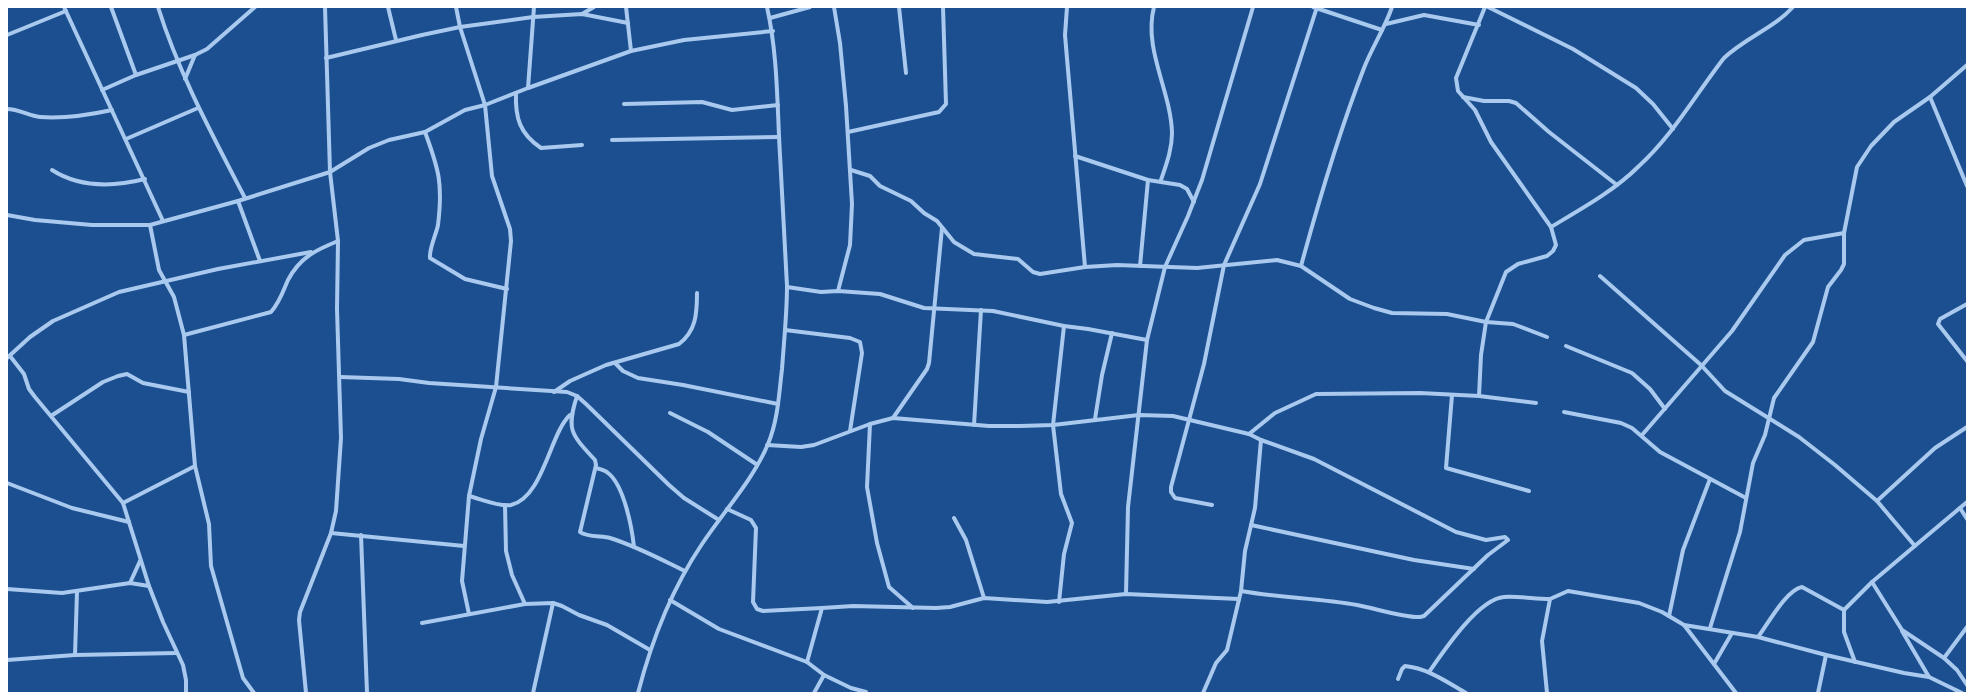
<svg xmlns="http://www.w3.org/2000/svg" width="1974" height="700" font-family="'Alegreya Sans',sans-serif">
	<rect width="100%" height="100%" fill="#1b4f8f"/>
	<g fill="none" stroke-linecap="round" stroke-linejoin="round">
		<g stroke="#a9c9ee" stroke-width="4">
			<path d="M64 7 163 221"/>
			<path d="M111 7 136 75"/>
			<path d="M158 7C179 74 213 136 245 198"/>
			<path d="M388 7 396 40"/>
			<path d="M456 7 460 27 485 105 492 176 510 229 511 241 496 387 481 439 469 496 462 581 469 614"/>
			<path d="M626 7 631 51"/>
			<path d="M834 7 840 43 846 106 852 204 850 245 838 291"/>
			<path d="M899 7 906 73"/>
			<path d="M1067 7 1065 35 1085 267"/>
			<path d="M1154 7C1143 49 1171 91 1172 133 1172 150 1166 165 1161 180"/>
			<path d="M1313 7 1382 30"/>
			<path d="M1488 7 1573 49 1636 88 1653 104 1673 129"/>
			<path d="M582 14 594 7"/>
			<path d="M770 18 810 7"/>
			<path d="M1386 24 1424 15 1479 25"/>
			<path d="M7 35 66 11"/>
			<path d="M326 58 422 35 460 27 533 17 582 14 628 23"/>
			<path d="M185 79 195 55"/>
			<path d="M528 88 534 7"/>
			<path d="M102 90 136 75 195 55 207 49 255 7"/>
			<path d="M516 93C515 118 520 134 541 148L582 145"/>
			<path d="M1463 97 1484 101H1509L1516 103 1549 132 1617 185"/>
			<path d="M1930 97 1967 186"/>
			<path d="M624 104 702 102 732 110 778 105"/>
			<path d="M7 109C19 109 29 116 40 117 65 119 89 115 112 110"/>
			<path d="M425 132C439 170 443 184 438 225 436 235 429 248 430 258L465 279 507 289"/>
			<path d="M848 132 939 112 946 104 943 7"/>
			<path d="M126 139 198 108"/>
			<path d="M612 140 779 137"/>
			<path d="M1075 156 1148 180 1180 185 1187 189 1194 202"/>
			<path d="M52 170C80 188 113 187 145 179"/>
			<path d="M851 170 870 176 880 186 911 201 924 213 937 221 954 242 974 254 1018 259 1033 272 1040 274 1085 267 1117 265 1197 268 1277 260 1301 266 1350 299 1374 308 1392 313 1447 314 1486 322 1513 324 1547 337"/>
			<path d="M238 201 260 261"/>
			<path d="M7 215 35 220 92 225H150L238 201 330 172 369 148 389 140 425 132 465 110 485 105 528 88 631 51 684 40 773 31"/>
			<path d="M150 225 159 270 174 297 184 335 195 466 209 524 211 566 243 678 254 693"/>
			<path d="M1551 227C1581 209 1614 191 1639 166 1673 135 1696 94 1724 58 1745 38 1774 28 1793 7"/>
			<path d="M1140 266 1148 180"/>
			<path d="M1301 266C1319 200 1339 132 1364 68 1372 47 1385 28 1392 7"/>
			<path d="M1600 276 1701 365 1725 391 1799 437 1835 465 1877 501 1915 546"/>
			<path d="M787 287 821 292 838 291 880 294 924 308 993 311 1064 326 1088 329 1147 340"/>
			<path d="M1967 304 1940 319 1938 324 1967 361"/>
			<path d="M785 330 850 338 860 342 862 353 850 431"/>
			<path d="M184 335 271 312C280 302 283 291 288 280 300 257 316 250 338 241"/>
			<path d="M1566 346 1632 373 1650 389 1665 409"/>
			<path d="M10 356 24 374 29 389 35 397 123 503 149 586 163 622 183 665 186 680V693"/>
			<path d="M7 358 30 337 53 321 119 292 218 269 311 252"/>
			<path d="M615 363 623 371 638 378 683 385 778 404"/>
			<path d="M340 377 399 379 429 383 567 392 577 396 586 404 669 485 684 498 719 520"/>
			<path d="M554 392 570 381 606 365 679 344C696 331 697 314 697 293"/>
			<path d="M1452 395 1446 468 1529 491"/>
			<path d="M577 396C566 430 571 434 595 460L596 465 580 532C586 537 602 536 610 538 636 546 660 559 685 571"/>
			<path d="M1479 396 1481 355 1486 322 1506 272 1518 264 1547 256 1553 251 1556 245 1551 227 1491 142 1475 110 1458 91 1456 78 1485 7"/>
			<path d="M1564 412 1621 423 1632 428 1660 452 1746 498"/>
			<path d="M670 413 708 432 756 464"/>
			<path d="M51 416 103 382 118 376 127 374 143 383 189 392"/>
			<path d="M893 418 927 369 929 363 942 228"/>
			<path d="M1095 419 1102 375 1112 333"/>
			<path d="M870 424 867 487 877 543 889 587 913 608"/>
			<path d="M974 425 981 310"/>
			<path d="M1249 434 1275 413 1316 394 1420 393 1479 396 1536 403"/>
			<path d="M1642 435 1732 331 1785 255 1804 240 1844 233"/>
			<path d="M767 445 801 447 814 445 870 424 893 418 989 426H1020L1053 425 1139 415 1173 416 1249 434 1261 440 1314 459 1456 532 1486 540 1505 537 1508 540 1488 555 1424 616 1420 617C1405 618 1374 608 1357 605 1318 598 1280 598 1241 591"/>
			<path d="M596 468C600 469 605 470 608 473 624 485 632 528 634 547"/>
			<path d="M7 483 72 508 129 522"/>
			<path d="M469 496C481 499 499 507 511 505 543 498 550 433 570 415"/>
			<path d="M1877 501 1935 448 1967 427"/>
			<path d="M123 503 195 466"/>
			<path d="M505 505 506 551 512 575 525 604"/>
			<path d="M1212 505 1175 498 1171 492V487L1204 364 1224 265 1260 184 1317 7"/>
			<path d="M1960 508 1967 519"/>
			<path d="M727 509 751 520 756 528 753 602 757 609 763 611 822 608"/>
			<path d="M954 518 966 540 984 598"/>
			<path d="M1251 525 1414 560 1474 569"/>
			<path d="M331 533 464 546"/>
			<path d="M361 535 367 693"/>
			<path d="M1872 582 1902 630 1944 658 1957 670 1967 685"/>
			<path d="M130 583 140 561"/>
			<path d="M7 589 62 593 130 583 149 586"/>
			<path d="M1126 594 1128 507 1147 340 1165 267 1188 216 1202 180 1253 7"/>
			<path d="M670 600 719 629 807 662 824 675 814 693"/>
			<path d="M1059 602 1064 554 1072 523 1061 494 1053 425 1064 326"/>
			<path d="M1844 610 1872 582 1967 502"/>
			<path d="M1669 616 1683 550 1710 479"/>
			<path d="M422 623 525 604 553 603 562 606 579 615 607 625 650 650"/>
			<path d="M1684 625 1736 693"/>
			<path d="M1710 628 1740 532 1753 463 1765 435 1774 398 1813 342 1828 287 1841 270 1844 264V233L1857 167 1871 146 1894 122 1930 97 1967 65"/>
			<path d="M1902 631 1929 677"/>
			<path d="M1758 637C1768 624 1786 590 1802 587L1844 610V632L1855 662"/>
			<path d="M75 655 77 592"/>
			<path d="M1944 658 1967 627"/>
			<path d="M7 660 75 655 177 653"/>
			<path d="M807 662 822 608 853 606 936 608 950 607 984 598 1047 602 1126 594 1239 599"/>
			<path d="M1714 664 1732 633"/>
			<path d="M1429 672C1443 652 1478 599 1504 597 1519 596 1535 599 1550 599"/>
			<path d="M824 675 851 688 866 692"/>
			<path d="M1398 679 1402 669 1405 666C1427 668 1447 682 1466 693"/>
			<path d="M306 693 299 620 300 612 331 533 336 511 341 438 337 309 338 241 330 172 325 7"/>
			<path d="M533 693 553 603"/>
			<path d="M638 693C652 639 671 590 702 544 724 511 753 480 768 444 778 420 779 394 782 369 784 341 787 313 787 286 785 242 782 199 780 155 777 106 778 56 767 7"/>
			<path d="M1203 693 1216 663 1227 650 1241 591 1245 551 1255 508 1261 440"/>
			<path d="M1547 693 1542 641 1550 599 1568 591 1639 603 1662 612 1684 625 1758 637 1826 655 1904 673 1929 677 1962 693"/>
			<path d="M1818 693 1826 655"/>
		</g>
	</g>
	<rect width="1974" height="700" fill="none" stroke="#ffffff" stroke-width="16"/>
</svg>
